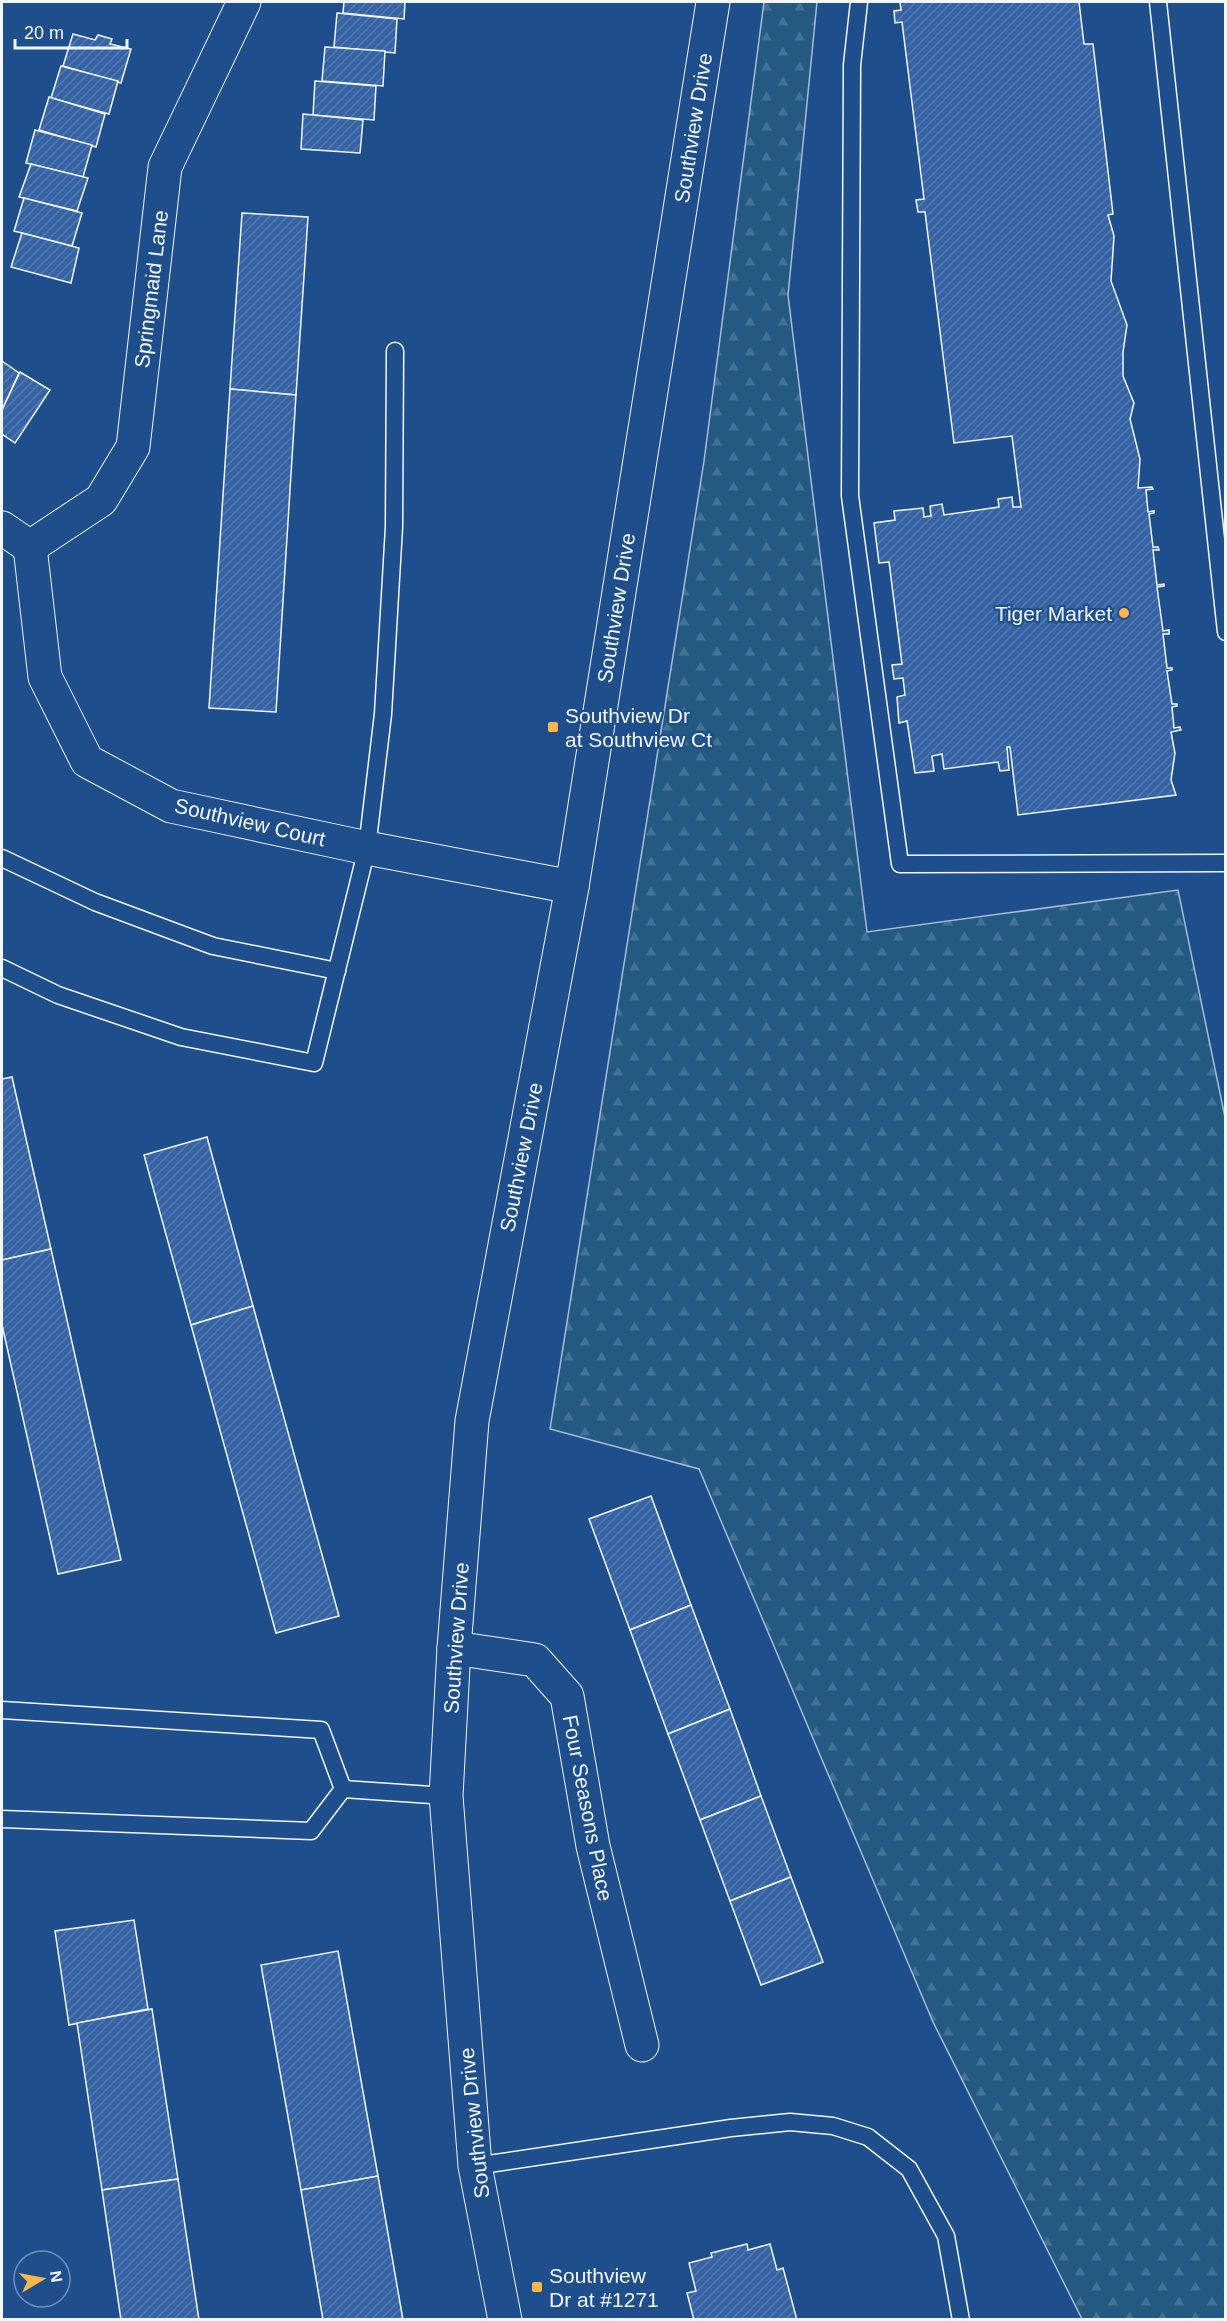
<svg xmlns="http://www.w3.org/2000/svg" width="1227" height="2321" font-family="Arial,sans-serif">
	<defs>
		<pattern id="forest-firs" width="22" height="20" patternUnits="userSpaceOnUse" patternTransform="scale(1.5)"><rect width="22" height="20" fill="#245a82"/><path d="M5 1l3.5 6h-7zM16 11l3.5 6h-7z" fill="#447295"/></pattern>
		<pattern id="building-hatch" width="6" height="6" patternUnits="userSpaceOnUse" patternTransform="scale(1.5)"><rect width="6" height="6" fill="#3563a3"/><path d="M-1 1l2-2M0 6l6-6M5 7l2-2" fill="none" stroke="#537ab1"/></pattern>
	</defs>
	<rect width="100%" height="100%" fill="#1f4e8c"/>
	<path fill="url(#forest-firs)" stroke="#a8bbd7" stroke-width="1.5" d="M764 2H817L788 295 867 932 1178 890 1226 1122 1225 2319H1082L933 2022 699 1469 550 1429 704 461Z"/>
	<g fill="url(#building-hatch)" stroke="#f2f6ff" stroke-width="1.5">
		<path d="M344 2H405L404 19 343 13Z"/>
		<path d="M900 2H1079L1084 44H1093L1113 214 1108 215 1114 236 1111 281 1127 325 1123 352V376L1134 403 1130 419 1140 459 1138 488 1152 487 1153 489 1146 490 1148 512 1154 511V513L1149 514 1153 547H1158L1159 550H1153L1157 585 1164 584V586L1157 587 1163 631 1169 630V634H1163L1167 668H1172V670L1167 671 1172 704H1177V706L1172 707 1174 728 1180 727 1181 730 1171 732 1175 753 1171 780 1176 795 1018 815 1010 747H1007L1009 770 1000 771 998 762 944 769 942 754 932 756 934 771 915 773 907 721 899 723 897 697 905 695 903 678 894 679 892 665 902 664 889 562 879 563 874 523 895 520 894 511 923 508 924 517 931 516 930 506 942 504 944 515 999 507 998 499 1012 497 1013 507H1021L1012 436 954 443 925 212H918L916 200 924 199 902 22 895 23 894 11 901 10Z"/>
		<path d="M337 13 397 19 395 53 334 47Z"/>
		<path d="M73 34 95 40 98 35 112 39 110 44 131 49 121 83 63 66Z"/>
		<path d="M325 47 385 51 383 86 322 81Z"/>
		<path d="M61 66 118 81 109 114 51 98Z"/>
		<path d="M315 81 376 86 374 120 313 115Z"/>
		<path d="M49 97 105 114 96 147 39 130Z"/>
		<path d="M303 114 363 120 360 153 301 149Z"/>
		<path d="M35 130 92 145 83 177 26 163Z"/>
		<path d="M31 164 88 178 77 211 19 197Z"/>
		<path d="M24 198 82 213 72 246 14 231Z"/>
		<path d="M242 213 308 217 296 395 230 389Z"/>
		<path d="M22 233 79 248 71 283 11 267Z"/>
		<path d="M2 361 19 373 2 410Z"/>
		<path d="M20 372 50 390 15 443 2 434V410Z"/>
		<path d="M230 389 296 395 276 712 209 708Z"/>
		<path d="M12 1077 51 1249 2 1260V1079Z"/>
		<path d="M207 1137 253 1306 191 1325 144 1155Z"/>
		<path d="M51 1249 121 1560 58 1574 2 1325V1260Z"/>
		<path d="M253 1306 339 1616 276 1633 191 1325Z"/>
		<path d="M651 1496 691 1605 630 1630 589 1519Z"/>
		<path d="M691 1605 730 1709 668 1734 630 1630Z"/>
		<path d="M730 1709 761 1796 700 1820 668 1734Z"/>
		<path d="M761 1796 791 1877 730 1901 700 1820Z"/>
		<path d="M791 1877 823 1962 761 1985 730 1901Z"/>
		<path d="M134 1920 148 2009 69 2025 55 1931Z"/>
		<path d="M338 1951 378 2176 301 2190 261 1965Z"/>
		<path d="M152 2009 178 2179 102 2190 77 2023Z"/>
		<path d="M378 2176 403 2320H323L301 2190Z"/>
		<path d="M178 2179 199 2320H121L102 2190Z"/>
		<path d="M747 2244 748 2250 770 2244 777 2270 783 2268 797 2320H694L687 2293 696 2291 689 2263 712 2257 711 2253Z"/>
	</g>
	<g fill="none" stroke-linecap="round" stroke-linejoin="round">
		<g stroke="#f2f6ff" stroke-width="19">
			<g id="lane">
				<path d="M859 2 852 65 850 496 900 864 1226 863"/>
				<path d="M1158 2 1226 632"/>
				<path d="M2 858 95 902 213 946 337 971"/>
				<path d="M2 968 58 995 181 1037 314 1063 367 848 383 714 394 527 395 351"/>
				<path d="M2 1710 321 1730 343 1789 311 1831 2 1819"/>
				<path d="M343 1789 446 1796"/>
				<path d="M475 2166 731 2128 790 2122 833 2126 868 2137 909 2169 946 2236 961 2320"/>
			</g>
		</g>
		<g stroke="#f2f6ff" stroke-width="35">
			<g id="street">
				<path d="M2 528 30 547"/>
				<path d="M30 547 45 677 87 761 171 806 367 848 572 887"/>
				<path d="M30 547 101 500 133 447 165 167 244 2"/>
				<path d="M454 1648 535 1660 567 1696 593 1846 642 2045"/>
				<path d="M505 2320 475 2166 446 1796 454 1648 472 1421 572 887 713 2"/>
			</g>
		</g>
		<use href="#lane" stroke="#1f4e8c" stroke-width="16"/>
		<use href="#street" stroke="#1f4e8c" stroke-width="33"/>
	</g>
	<g fill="#ffb74d" stroke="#1f4e8c" stroke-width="2">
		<circle cx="1124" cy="613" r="6"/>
		<rect x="547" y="721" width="12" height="12" rx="3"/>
		<rect x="531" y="2281" width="12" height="12" rx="3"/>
	</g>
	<g text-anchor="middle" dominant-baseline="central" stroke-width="4.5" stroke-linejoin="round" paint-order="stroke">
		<g font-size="21" fill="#f2f6ff" stroke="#1f4e8c">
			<text transform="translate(693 128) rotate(-81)">Southview Drive</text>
			<text transform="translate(151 289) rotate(-83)">Springmaid Lane</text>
			<text transform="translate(616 608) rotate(-81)">Southview Drive</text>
			<text transform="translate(250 822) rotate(13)">Southview Court</text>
			<text transform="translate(521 1157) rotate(-79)">Southview Drive</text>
			<text transform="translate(456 1638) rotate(-86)">Southview Drive</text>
			<text transform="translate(588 1808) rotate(79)">Four Seasons Place</text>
			<text transform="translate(474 2123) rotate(-96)">Southview Drive</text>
		</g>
		<g font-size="21" fill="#f2f6ff" stroke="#1f4e8c" text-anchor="start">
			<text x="1112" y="613" text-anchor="end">Tiger Market</text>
			<text x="565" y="715">Southview Dr<tspan x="565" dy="24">at Southview Ct</tspan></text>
			<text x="549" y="2275">Southview<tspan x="549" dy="24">Dr at #1271</tspan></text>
		</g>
	</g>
	<rect width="1227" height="2321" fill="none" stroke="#f2f6ff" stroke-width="6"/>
	<g transform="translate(42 2279) rotate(80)"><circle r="28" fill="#1f4e8c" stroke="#7391ba" stroke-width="1.5"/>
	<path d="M0-4.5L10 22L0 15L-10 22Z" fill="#ffb74d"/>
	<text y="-9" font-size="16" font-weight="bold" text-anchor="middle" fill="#f2f6ff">N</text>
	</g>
	<path d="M15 39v9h112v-9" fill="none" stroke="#f2f6ff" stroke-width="3"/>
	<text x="24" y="39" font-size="18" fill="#f2f6ff" stroke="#1f4e8c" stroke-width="4.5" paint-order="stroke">20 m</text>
</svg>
